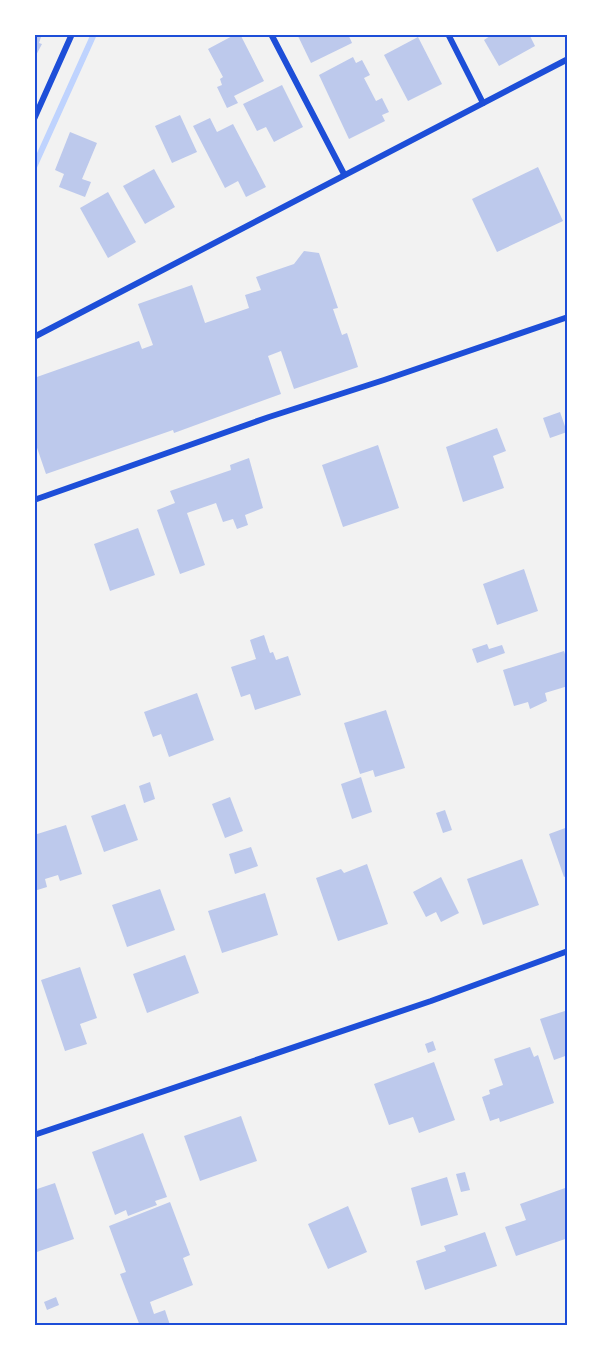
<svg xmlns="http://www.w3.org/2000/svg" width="602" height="1360" font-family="'PT Sans',sans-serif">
	<rect width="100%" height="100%" fill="#f2f2f2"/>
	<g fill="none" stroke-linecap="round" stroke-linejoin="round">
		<path stroke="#bfd3fe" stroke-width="6" d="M34 167 94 34"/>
	</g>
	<g fill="#bdc9ec">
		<path d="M34 34 41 37 39 43 42 44 34 59Z"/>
		<path d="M236 34H240L264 81 234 96 238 103 227 108 217 87 222 85 220 79 223 77 208 49Z"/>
		<path d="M297 34H348L352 43 311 63Z"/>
		<path d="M493 34H529L535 46 499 66 484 40Z"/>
		<path d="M418 37 442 84 408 101 384 55Z"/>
		<path d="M353 57 356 63 362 60 370 75 364 78 376 101 382 98 389 112 382 115 385 121 349 139 319 75Z"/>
		<path d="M282 85 303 127 274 142 266 127 257 131 243 104Z"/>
		<path d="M180 115 197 152 172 163 155 126Z"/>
		<path d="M210 118 217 132 233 124 266 187 246 197 238 181 225 188 193 126Z"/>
		<path d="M70 132 97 143 82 179 91 182 85 197 59 187 64 174 55 170Z"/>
		<path d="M538 167 563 221 497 252 472 199Z"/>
		<path d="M154 169 175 207 145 224 123 186Z"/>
		<path d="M108 192 136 242 108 258 80 208Z"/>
		<path d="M304 251 319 253 338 308 333 309 342 335 347 333 358 367 294 389 281 351 268 356 281 394 174 433 173 430 46 474 34 439V378L139 341 142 349 153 345 138 304 192 285 205 323 249 308 245 295 261 290 256 277 294 264Z"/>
		<path d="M560 412 567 432 550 438 543 418Z"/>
		<path d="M497 428 506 451 493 456 504 488 463 502 446 447Z"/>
		<path d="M378 445 399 508 343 527 322 465Z"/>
		<path d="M249 458 263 508 245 515 248 525 237 529 233 519 223 522 216 503 187 513 205 565 180 574 157 510 175 503 170 491 231 470 230 465Z"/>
		<path d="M138 528 155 575 110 591 94 544Z"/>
		<path d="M524 569 538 611 497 625 483 584Z"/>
		<path d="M264 635 270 653 273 652 276 660 288 656 301 695 255 710 250 694 241 697 231 667 256 659 250 640Z"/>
		<path d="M487 644 489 649 502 645 505 653 477 663 472 649Z"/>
		<path d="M564 651 568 663V686L545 693 547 701 530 709 528 702 514 706 503 670Z"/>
		<path d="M197 693 214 740 169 757 161 734 153 737 144 712Z"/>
		<path d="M386 710 405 768 375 777 373 770 360 774 344 723Z"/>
		<path d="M361 777 372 812 352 819 341 784Z"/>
		<path d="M150 782 155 799 144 803 139 786Z"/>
		<path d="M230 797 243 831 225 838 212 804Z"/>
		<path d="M125 804 138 840 104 852 91 816Z"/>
		<path d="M445 810 452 830 443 833 436 813Z"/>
		<path d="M66 825 82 874 60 881 58 875 45 879 47 887 34 891V835Z"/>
		<path d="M568 827V875L564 877 549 834Z"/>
		<path d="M251 847 258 866 235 874 229 854Z"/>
		<path d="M522 859 539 905 483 925 467 879Z"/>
		<path d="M367 864 388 924 338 941 316 878 341 869 344 873Z"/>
		<path d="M441 877 459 913 441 922 436 912 426 917 413 892Z"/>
		<path d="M160 889 175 930 127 947 112 905Z"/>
		<path d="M265 893 278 935 222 953 208 911Z"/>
		<path d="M185 955 199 993 147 1013 133 974Z"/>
		<path d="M80 967 97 1018 80 1024 87 1044 65 1051 41 980Z"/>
		<path d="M568 1010V1055L554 1060 540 1019Z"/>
		<path d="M433 1041 436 1050 428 1053 425 1044Z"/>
		<path d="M530 1047 534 1057 538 1055 554 1103 500 1122 499 1118 490 1121 482 1097 490 1094 489 1090 503 1085 494 1059Z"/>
		<path d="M434 1062 455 1120 419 1133 413 1117 389 1125 374 1084Z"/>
		<path d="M241 1116 257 1161 200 1181 184 1136Z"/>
		<path d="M143 1133 167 1197 155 1201 157 1205 128 1216 126 1210 115 1215 92 1152Z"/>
		<path d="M465 1172 470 1190 461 1192 456 1174Z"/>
		<path d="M447 1177 458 1215 421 1226 411 1188Z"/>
		<path d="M55 1183 74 1239 34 1253V1190Z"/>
		<path d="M568 1187V1238L516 1256 505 1227 526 1220 520 1204Z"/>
		<path d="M170 1202 190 1255 183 1258 193 1285 150 1302 154 1314 165 1310 170 1325 140 1326 120 1274 126 1272 109 1226Z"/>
		<path d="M348 1206 367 1252 328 1269 308 1224Z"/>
		<path d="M485 1232 497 1266 425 1290 416 1261 446 1251 444 1246Z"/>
		<path d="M56 1297 59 1305 47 1310 44 1302Z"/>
	</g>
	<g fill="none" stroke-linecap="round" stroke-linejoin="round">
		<g stroke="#1d4ed8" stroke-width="6">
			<path d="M271 34 344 174"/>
			<path d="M448 34 483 103"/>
			<path d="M34 119 72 34"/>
			<path d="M34 337 568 59"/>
			<path d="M34 500 269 417 384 380 568 317"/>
			<path d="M34 1135 431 1001 568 951"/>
		</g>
	</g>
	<rect width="602" height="1360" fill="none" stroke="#ffffff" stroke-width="72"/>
	<rect x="36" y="36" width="530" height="1288" fill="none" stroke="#1d4ed8" stroke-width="2"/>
</svg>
